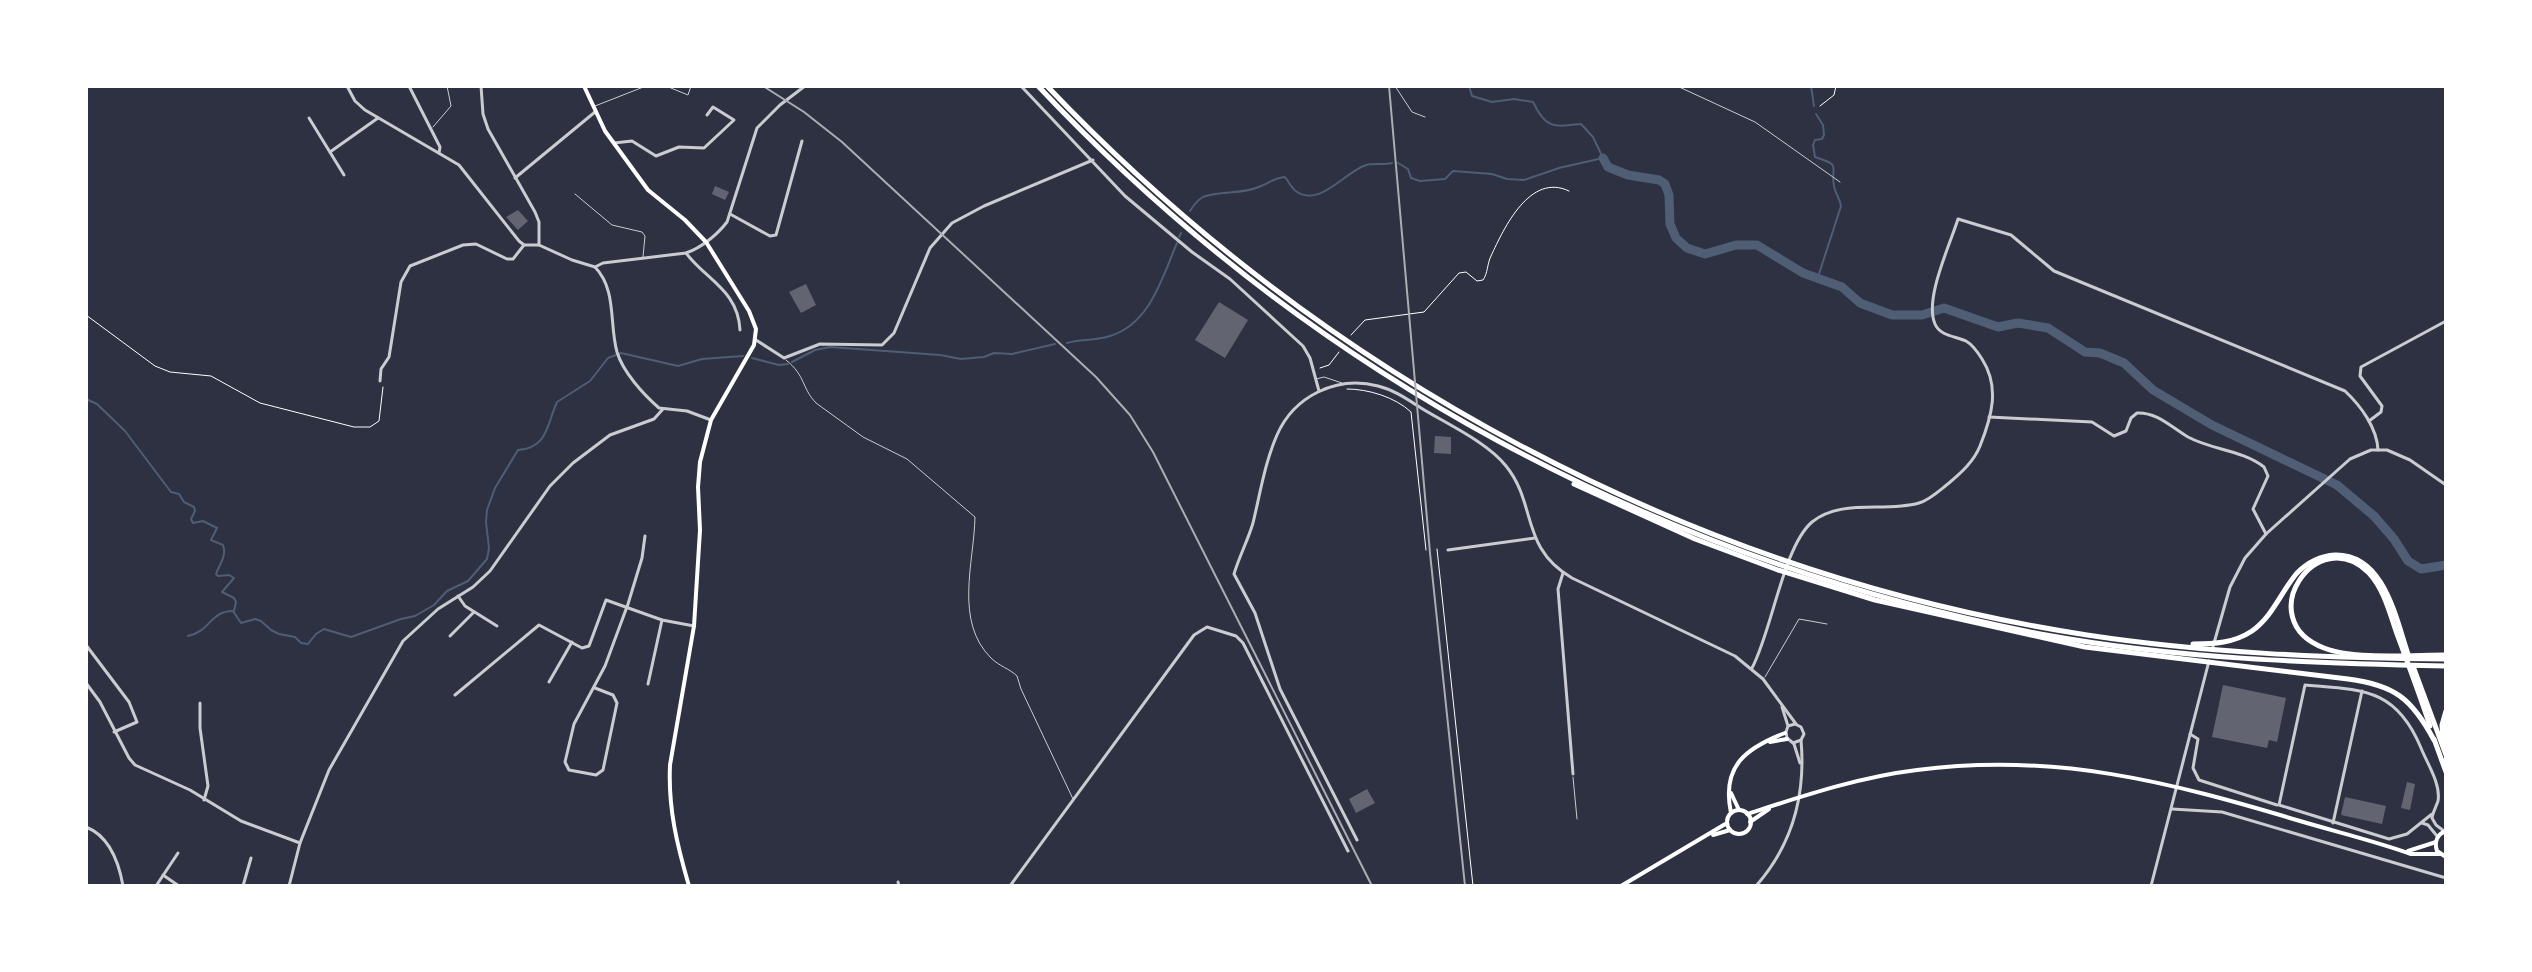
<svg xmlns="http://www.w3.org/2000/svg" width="2532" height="972" font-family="Manrope,sans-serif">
	<rect width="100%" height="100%" fill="#2d3142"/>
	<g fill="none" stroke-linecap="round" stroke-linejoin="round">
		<g stroke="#4f5d75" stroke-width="2">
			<path d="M1811 86 1814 106"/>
			<path d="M1816 114 1823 125 1824 135 1822 139 1815 140 1813 145 1815 157C1843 166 1830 165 1834 186 1835 194 1840 198 1841 206L1818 277"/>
			<path d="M1398 163 1408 169 1411 178 1420 181 1445 179 1453 171 1492 174 1507 179 1524 180 1559 168 1603 158 1593 137 1581 124C1553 127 1546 129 1533 102L1514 99 1492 102 1472 96 1469 86"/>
			<path d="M1190 211C1194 205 1196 201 1203 197 1221 190 1243 195 1261 186 1271 182 1274 178 1285 177 1289 182 1292 189 1297 192 1320 207 1345 172 1366 165 1374 163 1384 165 1392 163"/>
			<path d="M1179 237 1181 233"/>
			<path d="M1067 343C1080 339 1095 341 1110 336 1150 324 1162 278 1177 243"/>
			<path d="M752 358 779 365 788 364"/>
			<path d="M792 362 815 350 830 347 940 355 961 359 984 357 994 353 1012 354 1055 344"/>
			<path d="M86 399 97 404 125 431 171 492 179 494 184 502 194 507 195 511 191 519 193 523 203 521 217 528 211 540 223 545C227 556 219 565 216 574L218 576 229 575 234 578 222 592 234 598 236 602 234 611"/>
			<path d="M188 636C211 631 210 611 233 611L241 623 255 619 261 621 271 630 279 634 295 637 301 643 308 644 316 634 324 629 351 637 401 619 415 616 434 605 447 591 468 581 487 559 489 548 486 522 487 510 495 488 518 450C548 448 547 424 557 402L590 381 608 358 621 353 678 366 702 359 743 356"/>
		</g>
		<path stroke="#4f5d75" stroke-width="9" d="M1603 158 1608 167 1628 175 1659 180 1665 184 1669 195 1670 224 1676 238 1687 248 1705 254 1736 245H1757L1803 273 1842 287 1860 303 1892 315H1922L1944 308 1998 327 2018 323 2048 328 2085 352 2100 353 2124 363 2153 390 2212 425 2337 485 2374 516 2394 539 2408 561 2421 569 2446 565"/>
	</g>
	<g fill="#626471">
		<path d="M715 186 729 192 725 200 712 194Z"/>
		<path d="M518 210 528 221 518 230 506 217Z"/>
		<path d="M806 284 816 305 801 313 789 292Z"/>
		<path d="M1219 302 1248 320 1225 358 1195 340Z"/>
		<path d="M1435 436 1451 437V454L1434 453Z"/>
		<path d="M2223 685 2286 698 2277 742 2269 740 2267 748 2212 737Z"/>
		<path d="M2407 782 2415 784 2410 810 2401 808Z"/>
		<path d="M1367 789 1375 803 1356 813 1349 799Z"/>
		<path d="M2345 797 2386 806 2382 824 2341 815Z"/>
	</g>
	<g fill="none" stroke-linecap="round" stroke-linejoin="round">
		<g stroke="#fff" stroke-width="1">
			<path d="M1820 106 1834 95 1836 86"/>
			<path d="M86 315 155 366 170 372 211 376 260 403 354 427H370L379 421 383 387"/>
			<path d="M1351 335 1365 320 1424 312 1459 273 1466 272 1477 281 1483 280C1488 273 1487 264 1491 256 1504 228 1530 172 1569 191"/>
			<path d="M1320 368 1329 365 1339 352"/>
			<path d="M1347 389C1368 389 1395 397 1411 412L1426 550"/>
			<path d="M1437 549 1473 886"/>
		</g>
		<g stroke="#caccd0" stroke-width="1">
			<path d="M666 86 688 95 691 86"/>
			<path d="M1395 86 1412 112 1425 117"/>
			<path d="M1677 86 1755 122 1840 182"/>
			<path d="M595 106 646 86"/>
			<path d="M433 127 451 106 447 86"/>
			<path d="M575 194 612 225 642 232 645 236 643 257"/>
			<path d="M786 360C806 376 801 387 816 403L863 437 907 459 975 517C974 563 954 621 991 658 999 666 1010 669 1017 676L1021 689 1073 799"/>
			<path d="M1316 379 1324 377 1342 383"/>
			<path d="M1765 677 1799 619 1827 624"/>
			<path d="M1573 777 1577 819"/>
		</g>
		<g stroke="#caccd0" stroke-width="3">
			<path d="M347 86 355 101 365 110 459 165 519 241 524 245H539L572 260 595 267C617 290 609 323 617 352 623 372 643 394 659 408L687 411 711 420"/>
			<path d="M409 86 440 147 439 153"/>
			<path d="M481 86 483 114 488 129 535 212 539 222V245"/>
			<path d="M1021 86 1125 196 1192 252 1230 279 1303 346 1310 358 1319 391"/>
			<path d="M309 118 344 175"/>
			<path d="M614 143 632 141 656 156 679 147 704 148 734 120 713 107 707 115"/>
			<path d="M330 152 378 118"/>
			<path d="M515 178 595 112"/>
			<path d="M730 214 770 236 776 235 802 141"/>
			<path d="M686 253C706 280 738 290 740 330"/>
			<path d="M595 267 603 263 686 253C701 248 717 235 727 222L757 128 780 105 805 86"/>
			<path d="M756 340 784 358 820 344 882 345 894 333 930 248 952 223 984 206 1093 160"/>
			<path d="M380 381 381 369 389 357 401 282 410 266 463 245 476 244 507 259H513L524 245"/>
			<path d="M1989 417 2092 422 2114 436 2126 431 2131 418 2137 413C2157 412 2171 427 2188 437 2212 450 2242 450 2264 467L2268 476 2253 509 2266 534"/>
			<path d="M2369 421 2381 412 2382 406 2360 376 2361 367 2446 321"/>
			<path d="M1448 550 1535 538"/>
			<path d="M1563 573 1558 589 1573 774"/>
			<path d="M458 596 465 606 497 626"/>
			<path d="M450 636 474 612"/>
			<path d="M86 645 129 702 137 722 114 732"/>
			<path d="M2212 650 2230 587 2245 558 2266 534 2350 459 2371 450H2387L2410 460 2446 485"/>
			<path d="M1752 668C1772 631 1783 547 1812 522 1842 498 1884 513 1919 503 1930 500 1940 490 1949 483 1962 472 1974 461 1980 446 1992 416 2000 387 1982 359 1977 351 1973 345 1966 341 1955 336 1940 336 1935 324 1924 299 1950 245 1958 219L2011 235 2054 271 2345 391C2361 406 2377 428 2378 450"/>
			<path d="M549 682 572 642"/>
			<path d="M86 683 100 702 129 758 135 765 190 790 241 821 300 843 289 886"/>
			<path d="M648 684 662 620"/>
			<path d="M595 688 613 695 617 703 603 770 596 775 569 770 565 762 574 724 605 666 628 604 642 558 645 536"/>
			<path d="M455 695 539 625 582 648 589 646 606 600 662 620 694 626"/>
			<path d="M200 703V728L208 786 204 800"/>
			<path d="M1782 707 1788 726 1786 732 1787 738 1793 743 1801 740 1804 734 1801 727 1795 724 1788 726"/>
			<path d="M2190 734 2198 739 2193 768 2199 780 2277 805"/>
			<path d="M1794 744 1800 763"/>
			<path d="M2172 809 2222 812 2446 878"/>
			<path d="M2432 814 2407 834 2389 839 2279 805 2305 685C2363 690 2396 688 2421 748 2427 763 2441 784 2438 801 2436 807 2433 812 2432 818L2436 825 2444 831"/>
			<path d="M2333 823 2362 691"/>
			<path d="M2422 823 2428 825 2437 836"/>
			<path d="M86 827C109 836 119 863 123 886"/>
			<path d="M1357 840 1280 689 1255 613 1234 574C1239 557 1248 540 1253 523 1260 494 1265 462 1277 435 1294 396 1337 375 1378 386 1394 390 1407 399 1421 408 1447 424 1487 442 1506 466 1537 504 1520 548 1572 578L1735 656 1763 679 1796 724"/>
			<path d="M300 843 329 770 403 641 438 609 473 587 490 571 550 486 573 463 610 435 654 419 663 409"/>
			<path d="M163 875 179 886"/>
			<path d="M898 882 899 886"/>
			<path d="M156 886 178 853"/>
			<path d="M243 886 251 858"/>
			<path d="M1010 886 1194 635 1207 627 1236 636 1243 643 1348 851"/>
			<path d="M1756 886C1793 844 1806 796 1801 740"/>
			<path d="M2151 886 2209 661"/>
		</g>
		<path stroke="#fff" stroke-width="4" d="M584 86 605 131 648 190 685 220 706 242 749 311 756 329 754 345 711 420 700 462 698 487 700 530 694 626 670 765C668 808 677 845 689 886"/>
		<g stroke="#fff" stroke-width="4">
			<path d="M1770 742 1787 739"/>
			<path d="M1731 793 1739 810"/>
			<circle cx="1739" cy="822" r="12"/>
			<path d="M1731 813C1721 766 1746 748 1785 733"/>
			<path d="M1747 814C1803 796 1859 777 1917 770 2055 752 2170 782 2300 821 2337 832 2375 841 2411 854H2440"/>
			<path d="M1750 822 1769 809"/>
			<path d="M2446 831C2437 834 2434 842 2437 851L2446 857"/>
			<path d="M1713 835 1730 830"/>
			<path d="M2408 851 2436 842"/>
			<path d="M1621 886 1727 823"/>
		</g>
		<g stroke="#fff" stroke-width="5">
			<path d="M1038 86C1308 373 1658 562 2046 635 2178 659 2312 663 2446 666"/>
			<path d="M1047 86C1323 376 1691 574 2087 635 2206 653 2326 658 2446 659"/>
			<path d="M1574 484 1695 539 1778 570 1875 600 2085 647 2348 679C2395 685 2412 699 2434 740"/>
			<path d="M2193 644C2214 644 2234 643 2252 631 2273 616 2281 592 2297 573 2307 563 2320 556 2335 555 2385 554 2396 620 2409 657"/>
			<path d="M2413 666 2446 755"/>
			<path d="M2430 726C2420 695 2408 664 2397 634 2390 614 2384 589 2369 573 2317 521 2250 620 2324 648 2355 660 2412 655 2446 655"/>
			<path d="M2434 739 2446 772"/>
			<path d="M2443 740 2442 725 2446 711"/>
		</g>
		<g stroke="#abadb3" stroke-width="2">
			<path d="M763 86 804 112 842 142 1096 377 1130 415 1153 452 1372 886"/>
			<path d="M1389 86 1430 553 1465 886"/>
		</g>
	</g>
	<rect width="2532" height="972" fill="none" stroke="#ffffff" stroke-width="176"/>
</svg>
